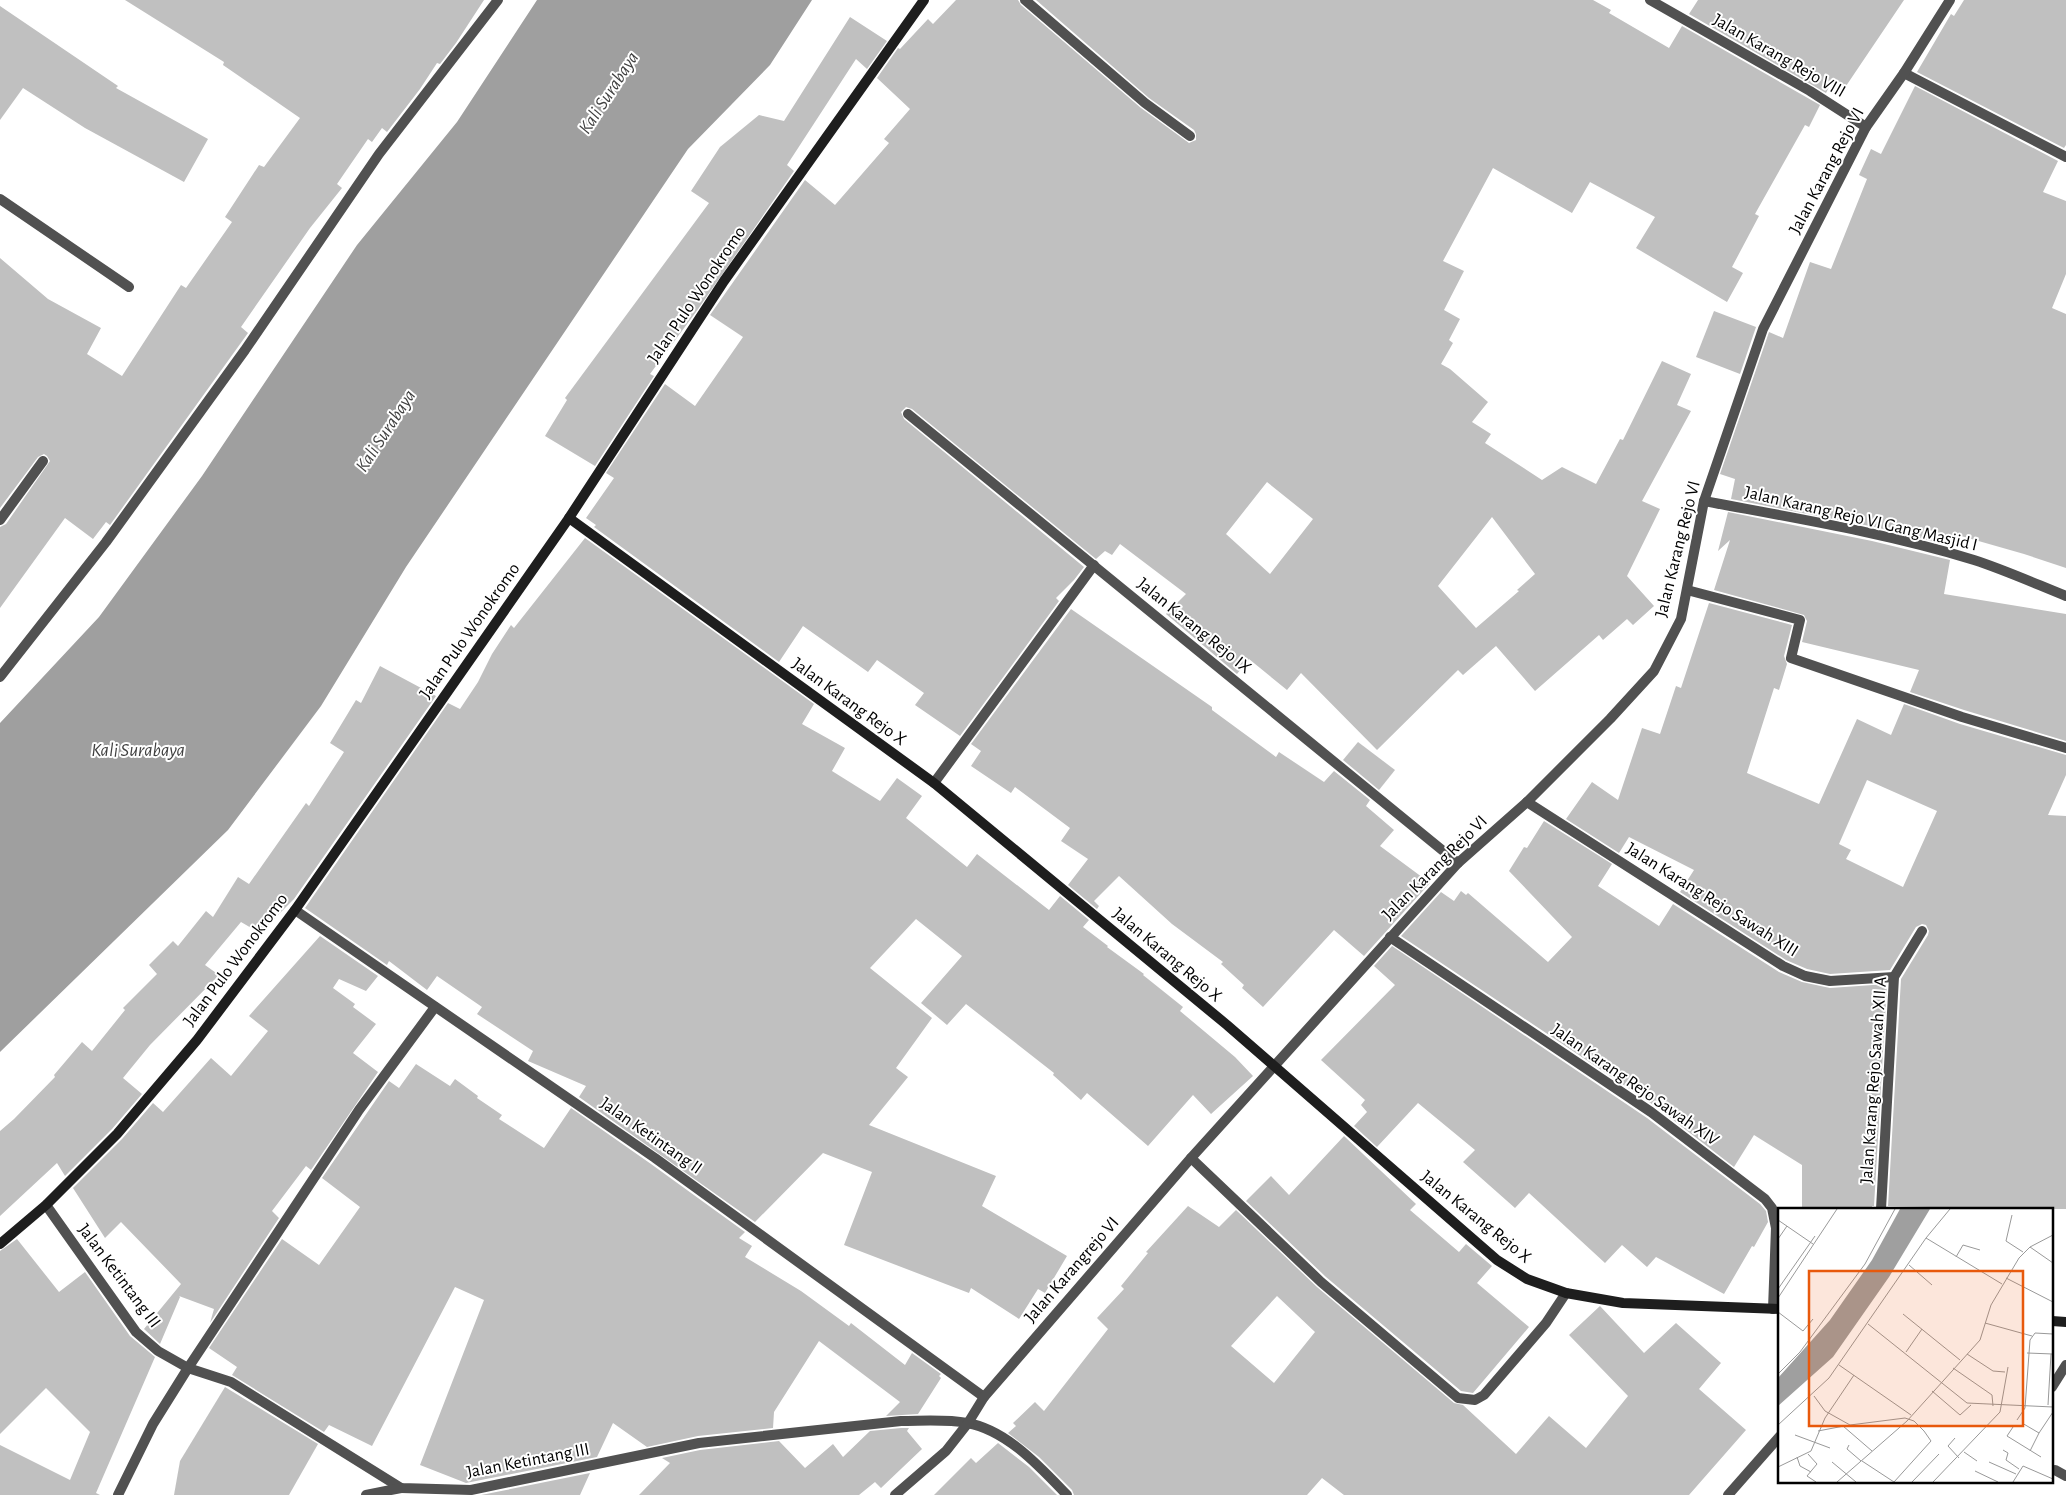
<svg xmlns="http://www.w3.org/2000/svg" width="2066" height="1495" font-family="'Alegreya Sans',sans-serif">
	<rect width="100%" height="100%" fill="#fff"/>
	<path fill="#9f9f9f" d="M537 0H812L770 65 688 149 406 567 321 706 228 830 0 1052V723L99 617 202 476 357 245 457 122Z"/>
	<g fill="#c0c0c0" fill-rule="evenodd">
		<path d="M125 0H484L456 43 440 64 437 63 420 89 387 132 382 128 372 142 368 139 337 184 342 188 310 228 241 327 248 333 110 525 106 522 93 539 65 518 0 608V527L6 524 50 461 47 456 44 454 38 457 0 508V258L48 299 101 328 87 354 122 376 181 285 186 288 232 222 225 217 259 165 264 167 300 118 223 65 224 62Z"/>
		<path d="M956 0H1018L1021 5 1141 108 1189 143 1196 140V134L1194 130 1149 98 1036 0H1593L1611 10 1609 13 1669 48 1682 26 1820 105 1809 127 1805 125 1755 214 1759 216 1732 267 1743 273 1727 302 1636 248 1655 217 1590 182 1572 213 1493 168 1443 261 1464 271 1444 310 1460 319 1449 340 1453 343 1441 364 1450 369 1488 402 1472 422 1491 434 1485 443 1542 480 1562 467 1596 484 1620 439 1623 440 1662 361 1691 374 1677 405 1691 411 1642 501 1660 509 1627 576 1654 606 1633 625 1627 619 1603 640 1599 635 1535 691 1496 646 1463 675 1458 670 1377 750 1301 673 1287 690 1249 659 1237 674 1166 614 1186 594 1120 544 1112 555 1105 551 1096 559 912 409 906 407 901 412 904 419 1084 567 1074 580 1056 598 1059 601 960 736 915 705 924 693 877 660 868 672 803 626 779 662 594 527 596 525 586 518 614 478 606 473 665 384 695 406 743 337 710 315 805 180 835 205 889 143 884 139 910 109 877 78 898 48 900 49 928 19 933 24ZM1267 482 1313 519 1270 574 1226 534ZM1492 517 1535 574 1517 590 1519 591 1476 628 1438 586Z"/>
		<path d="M1698 0H1904L1844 89 1832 81 1826 93 1689 14Z"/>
		<path d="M1964 0H2066V145L2064 148 1917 72 1951 14 1954 16Z"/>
		<path d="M0 6 118 86 116 88 208 139 184 182 85 128 23 88 0 120Z"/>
		<path d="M850 17 887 41 867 69 856 59 787 165 794 171 696 312 650 374 654 376 595 466 545 436 567 400 565 398 709 203 691 191 720 147 759 115 784 121Z"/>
		<path d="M1915 86 2058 161 2043 192 2066 201V274L2052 308 2066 314V568L2024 554 1954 534 1952 546 1875 527 1731 499 1735 479 1720 474 1769 332 1783 338 1810 262 1831 269 1867 179 1859 175 1871 149 1881 154Z"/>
		<path d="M1714 311 1756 327 1740 374 1696 357Z"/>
		<path d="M1728 512 1872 541 1950 560 1944 594 2066 614V741L1964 710 1910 692 1919 670 1802 642 1807 621 1804 615 1714 590 1730 540 1718 551Z"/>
		<path d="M585 538 814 704 802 724 845 748 832 771 880 801 897 778 922 796 906 818 967 867 977 854 1049 910 1060 896 1089 920 1083 927 1108 946 1107 947 1144 974 1143 975 1183 1007 1180 1011 1235 1057 1253 1076 1211 1114 1193 1095 1148 1146 1087 1093 1081 1100 1053 1075 1054 1073 966 1004 947 1025 921 1003 962 956 916 919 870 968 932 1018 896 1068 908 1077 869 1125 996 1176 982 1206 1067 1256 1045 1293 1038 1289 1019 1319 971 1288 969 1293 844 1245 872 1172 823 1153 755 1222 579 1097 586 1086 528 1061 533 1051 477 1014 482 1007 437 976 427 990 389 961 387 965 305 908 448 703 460 709 478 682 492 654 511 625 514 628Z"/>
		<path d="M1709 603 1792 625 1784 656 1787 664 1779 690 1774 688 1747 773 1819 804 1857 719 1891 735 1904 704 1960 724 2066 755V775L2048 815 2066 816V1209H1931V1207L1888 1206 1901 979 1928 935 1929 931 1926 925 1922 924 1916 927 1890 970 1830 974 1807 969 1786 960 1680 892 1694 870 1629 837 1619 853 1566 819 1592 782 1618 800 1642 728 1660 734 1676 686 1681 688ZM1867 780 1937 811 1903 887 1846 859 1851 850 1839 844Z"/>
		<path d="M1071 609 1212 707V710L1276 757 1279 752 1324 782 1334 771 1370 800 1366 806 1394 830 1380 846 1430 883 1364 956 1334 930 1263 1007 1242 988 1244 985 1221 964 1223 962 1172 924 1119 876 1094 901 1099 906 1097 909 1068 885 1088 859 1061 841 1070 828 1015 787 1011 793 971 766 981 751 971 744Z"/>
		<path d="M380 666 436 696 294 899 260 933 241 922 205 965 219 975 150 1045 123 1078 142 1094 112 1129 65 1176 57 1163 0 1216V1131L14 1119 55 1077 54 1075 82 1042 92 1051 125 1010 123 1008 157 974 149 965 173 941 178 946 206 911 213 917 238 877 249 884 306 803 309 806 344 752 330 743 356 700 361 703Z"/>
		<path d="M1358 742 1395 770 1379 790 1343 760Z"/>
		<path d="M1544 821 1612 864 1598 886 1659 926 1673 904 1779 972 1802 982 1830 988 1887 984 1874 1206H1872V1209H1802V1165L1754 1135 1734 1167 1655 1106 1401 936 1441 892 1454 901 1461 891 1466 895 1468 893 1548 962 1572 937 1509 871 1524 847 1527 848Z"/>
		<path d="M320 936 378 976 366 991 339 979 333 988 355 1004 353 1007 376 1024 353 1053 378 1072 311 1170 306 1166 272 1211 279 1218 210 1323 214 1309 179 1296 180 1297 160 1344 144 1329 181 1284 121 1222 105 1238 73 1188 122 1139 153 1103 163 1112 211 1058 231 1076 268 1031 249 1016Z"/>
		<path d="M1392 946 1647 1118 1760 1204 1766 1211 1768 1222 1754 1247 1752 1246 1724 1294 1656 1257 1647 1267 1622 1245 1605 1263 1529 1193 1515 1208 1463 1162 1475 1150 1418 1103 1377 1147 1354 1126 1367 1112 1361 1105 1365 1100 1321 1060 1395 985 1374 966Z"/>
		<path d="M416 1064 450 1086 455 1079 478 1096 477 1098 502 1115 499 1119 544 1148 571 1108 651 1164 745 1232 739 1238 752 1246 745 1257 801 1291 849 1326 851 1323 905 1365 912 1353 941 1374 939 1376 941 1378 918 1414 886 1416 900 1402 819 1341 774 1412 773 1428 698 1436 647 1447 613 1423 597 1457 466 1483 420 1465 484 1300 455 1287 372 1446 329 1425 324 1432 232 1375 237 1367 209 1348 282 1239 319 1265 360 1207 322 1178 389 1081 399 1088Z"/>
		<path d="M1344 1136 1416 1204 1410 1210 1459 1252 1466 1244 1492 1266 1477 1283 1529 1327 1473 1393 1461 1391 1326 1277 1246 1201 1271 1176 1289 1195Z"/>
		<path d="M1188 1206 1219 1227 1236 1210 1317 1287 1454 1403 1463 1405 1516 1454 1549 1416 1586 1448 1628 1396 1569 1335 1600 1306 1644 1353 1676 1323 1721 1363 1699 1389 1746 1430 1689 1495H1344L1322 1478 1307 1495H1074L1072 1490 1039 1457 1008 1433 1016 1426 1013 1423 1035 1402 1044 1411 1108 1329 1097 1318 1124 1289 1121 1286 1148 1253 1146 1252ZM1277 1296 1315 1332 1274 1383 1231 1346Z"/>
		<path d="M17 1239 59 1292 85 1272 130 1336 155 1357 96 1493 100 1495H0V1445L70 1480 90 1432 46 1388 0 1434V1251Z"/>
		<path d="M225 1387 318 1444 289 1495H174L180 1461Z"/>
		<path d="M901 1428H909L907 1431 922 1449 881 1488 875 1482 859 1495H639L670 1463 662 1458 700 1450 779 1441 805 1468 833 1444 843 1457 870 1431Z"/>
		<path d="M998 1443 1029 1467 1057 1495H934L971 1458 976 1463Z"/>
		<path d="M590 1473 580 1495H481Z"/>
	</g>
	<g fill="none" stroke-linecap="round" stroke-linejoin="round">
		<g stroke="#515151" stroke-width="10">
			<path d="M0 199 129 287"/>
			<path d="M1687 590 1800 620 1791 658 1962 717 2066 748"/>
		</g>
		<g stroke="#515151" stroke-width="10">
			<path d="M1025 0 1145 103 1190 136"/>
			<path d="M1650 0 1810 91 1866 127"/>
			<path d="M1904 73 2066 157"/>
			<path d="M908 414 1458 863"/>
			<path d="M1704 501C1794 518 1886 533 1974 560 2005 570 2036 584 2066 596"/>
			<path d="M0 520 43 461"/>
			<path d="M0 677 106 542 245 350 379 154 498 0"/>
			<path d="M934 783 1094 565"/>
			<path d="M1527 802 1783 966 1805 976 1830 981 1894 977"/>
			<path d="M295 910 655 1158 984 1397"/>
			<path d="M1390 937 1651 1112 1765 1199 1772 1208 1776 1228 1773 1309"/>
			<path d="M1191 1158 1321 1282 1458 1398 1475 1400 1484 1395 1546 1323 1566 1293"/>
			<path d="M46 1205 136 1332 158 1351 188 1368 231 1382 401 1488 471 1490 699 1443 901 1421C923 1421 946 1419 967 1423 1007 1430 1040 1467 1067 1495"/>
			<path d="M1881 1209 1894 977 1922 931"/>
			<path d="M2052 1387 2066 1365"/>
			<path d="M2055 1470 2066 1476"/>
			<path d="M118 1495 153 1424 188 1368 359 1110 435 1007"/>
			<path d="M366 1495 401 1488"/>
			<path d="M895 1495 946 1451 968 1423 984 1397 1191 1158 1458 863 1527 802 1610 719 1654 671 1681 619 1704 501 1763 329 1866 127 1904 73 1950 0"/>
			<path d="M1728 1495 1780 1436"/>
		</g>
		<g stroke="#1e1e1e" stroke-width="10">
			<path d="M569 518 934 783 1227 1025 1497 1260 1527 1279 1566 1293 1623 1303 1780 1309"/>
			<path d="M0 1244 46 1205 117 1134 197 1040 295 910 569 518 724 281 924 0"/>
			<path d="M2052 1321 2066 1322"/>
		</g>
	</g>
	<g text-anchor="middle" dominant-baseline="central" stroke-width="4" stroke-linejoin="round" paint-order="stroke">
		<g font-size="18" fill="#000" stroke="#fff">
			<text transform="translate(1779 56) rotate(30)">Jalan Karang Rejo VIII</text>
			<text transform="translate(1827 171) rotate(-62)">Jalan Karang Rejo VI</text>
			<text transform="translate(697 295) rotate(-56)">Jalan Pulo Wonokromo</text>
			<text transform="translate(1861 519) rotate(13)">Jalan Karang Rejo VI Gang Masjid I</text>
			<text transform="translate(1678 549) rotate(-76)">Jalan Karang Rejo VI</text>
			<text transform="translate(1194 626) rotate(39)">Jalan Karang Rejo IX</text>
			<text transform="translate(470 631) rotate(-55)">Jalan Pulo Wonokromo</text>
			<text transform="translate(849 702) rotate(36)">Jalan Karang Rejo X</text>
			<text transform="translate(1435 868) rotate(-45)">Jalan Karang Rejo VI</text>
			<text transform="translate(1712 900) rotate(32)">Jalan Karang Rejo Sawah XIII</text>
			<text transform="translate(1167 955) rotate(40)">Jalan Karang Rejo X</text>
			<text transform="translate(236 960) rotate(-53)">Jalan Pulo Wonokromo</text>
			<text transform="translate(1874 1080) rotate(-86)">Jalan Karang Rejo Sawah XII A</text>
			<text transform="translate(1635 1085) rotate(35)">Jalan Karang Rejo Sawah XIV</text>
			<text transform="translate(651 1136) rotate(35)">Jalan Ketintang II</text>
			<text transform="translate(1476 1217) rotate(39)">Jalan Karang Rejo X</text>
			<text transform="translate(1072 1270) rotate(-49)">Jalan Karangrejo VI</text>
			<text transform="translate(119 1276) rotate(53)">Jalan Ketintang III</text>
			<text transform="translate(528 1461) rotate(-11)">Jalan Ketintang III</text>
		</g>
		<g font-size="19" font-style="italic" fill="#404040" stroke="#fff">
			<text transform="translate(609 93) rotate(-57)">Kali Surabaya</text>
			<text transform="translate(386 431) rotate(-57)">Kali Surabaya</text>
			<text x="138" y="750">Kali Surabaya</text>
		</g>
	</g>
	<g transform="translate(1778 1208)">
		<rect width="275" height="275" fill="#fff"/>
		<path d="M122 1H152L111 69 55 149 0 198V170L52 112 94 52Z" fill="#9f9f9f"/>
		<path fill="none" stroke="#999" stroke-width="1" d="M234 7 228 33 245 44M0 12 35 36M148 30 224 76M0 31 9 18M252 39 275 55M178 49 185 37 202 42M131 57 154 77M228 70 275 94M0 81 37 28M0 90 59 1M0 104 25 123 35 111M125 106 182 152M207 115 254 128M90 116 189 195 275 199M128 144 144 121M249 145 275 146M189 146 215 163 227 164M61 157 133 207M175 160 214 187 215 198M0 166 22 144 87 56 117 1M154 183 182 207 193 197M36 188 47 203 72 217 127 210 136 213 146 223 153 233 116 274M270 197 273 146M239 212 247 200 252 132 257 125 275 126M244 215 261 225 275 204M0 217 51 170 148 30 172 1M65 218 94 243M235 219 229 228 263 249M40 223 66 218M17 227 52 240M177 230 170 238 181 250M71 237 69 241 83 253M225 242 230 245 228 252 241 261M252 243 261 225M186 244 199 253M30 246 39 256 29 268 38 274M19 249 22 258 33 264M84 253 116 274M54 254 78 274M211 254 238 266M0 259 33 243 47 210 76 167M197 263 220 274M59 274 129 213 202 132 213 97 241 50 252 39 275 27M134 274 161 246M155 274 222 204 230 159M235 274 245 258 275 271"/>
		<path fill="#e8590c" fill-opacity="0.15" stroke="#e8590c" stroke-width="2.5" d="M31 63H245V218H31Z"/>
		<rect width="275" height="275" fill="none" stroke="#000" stroke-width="2.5"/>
	</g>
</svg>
